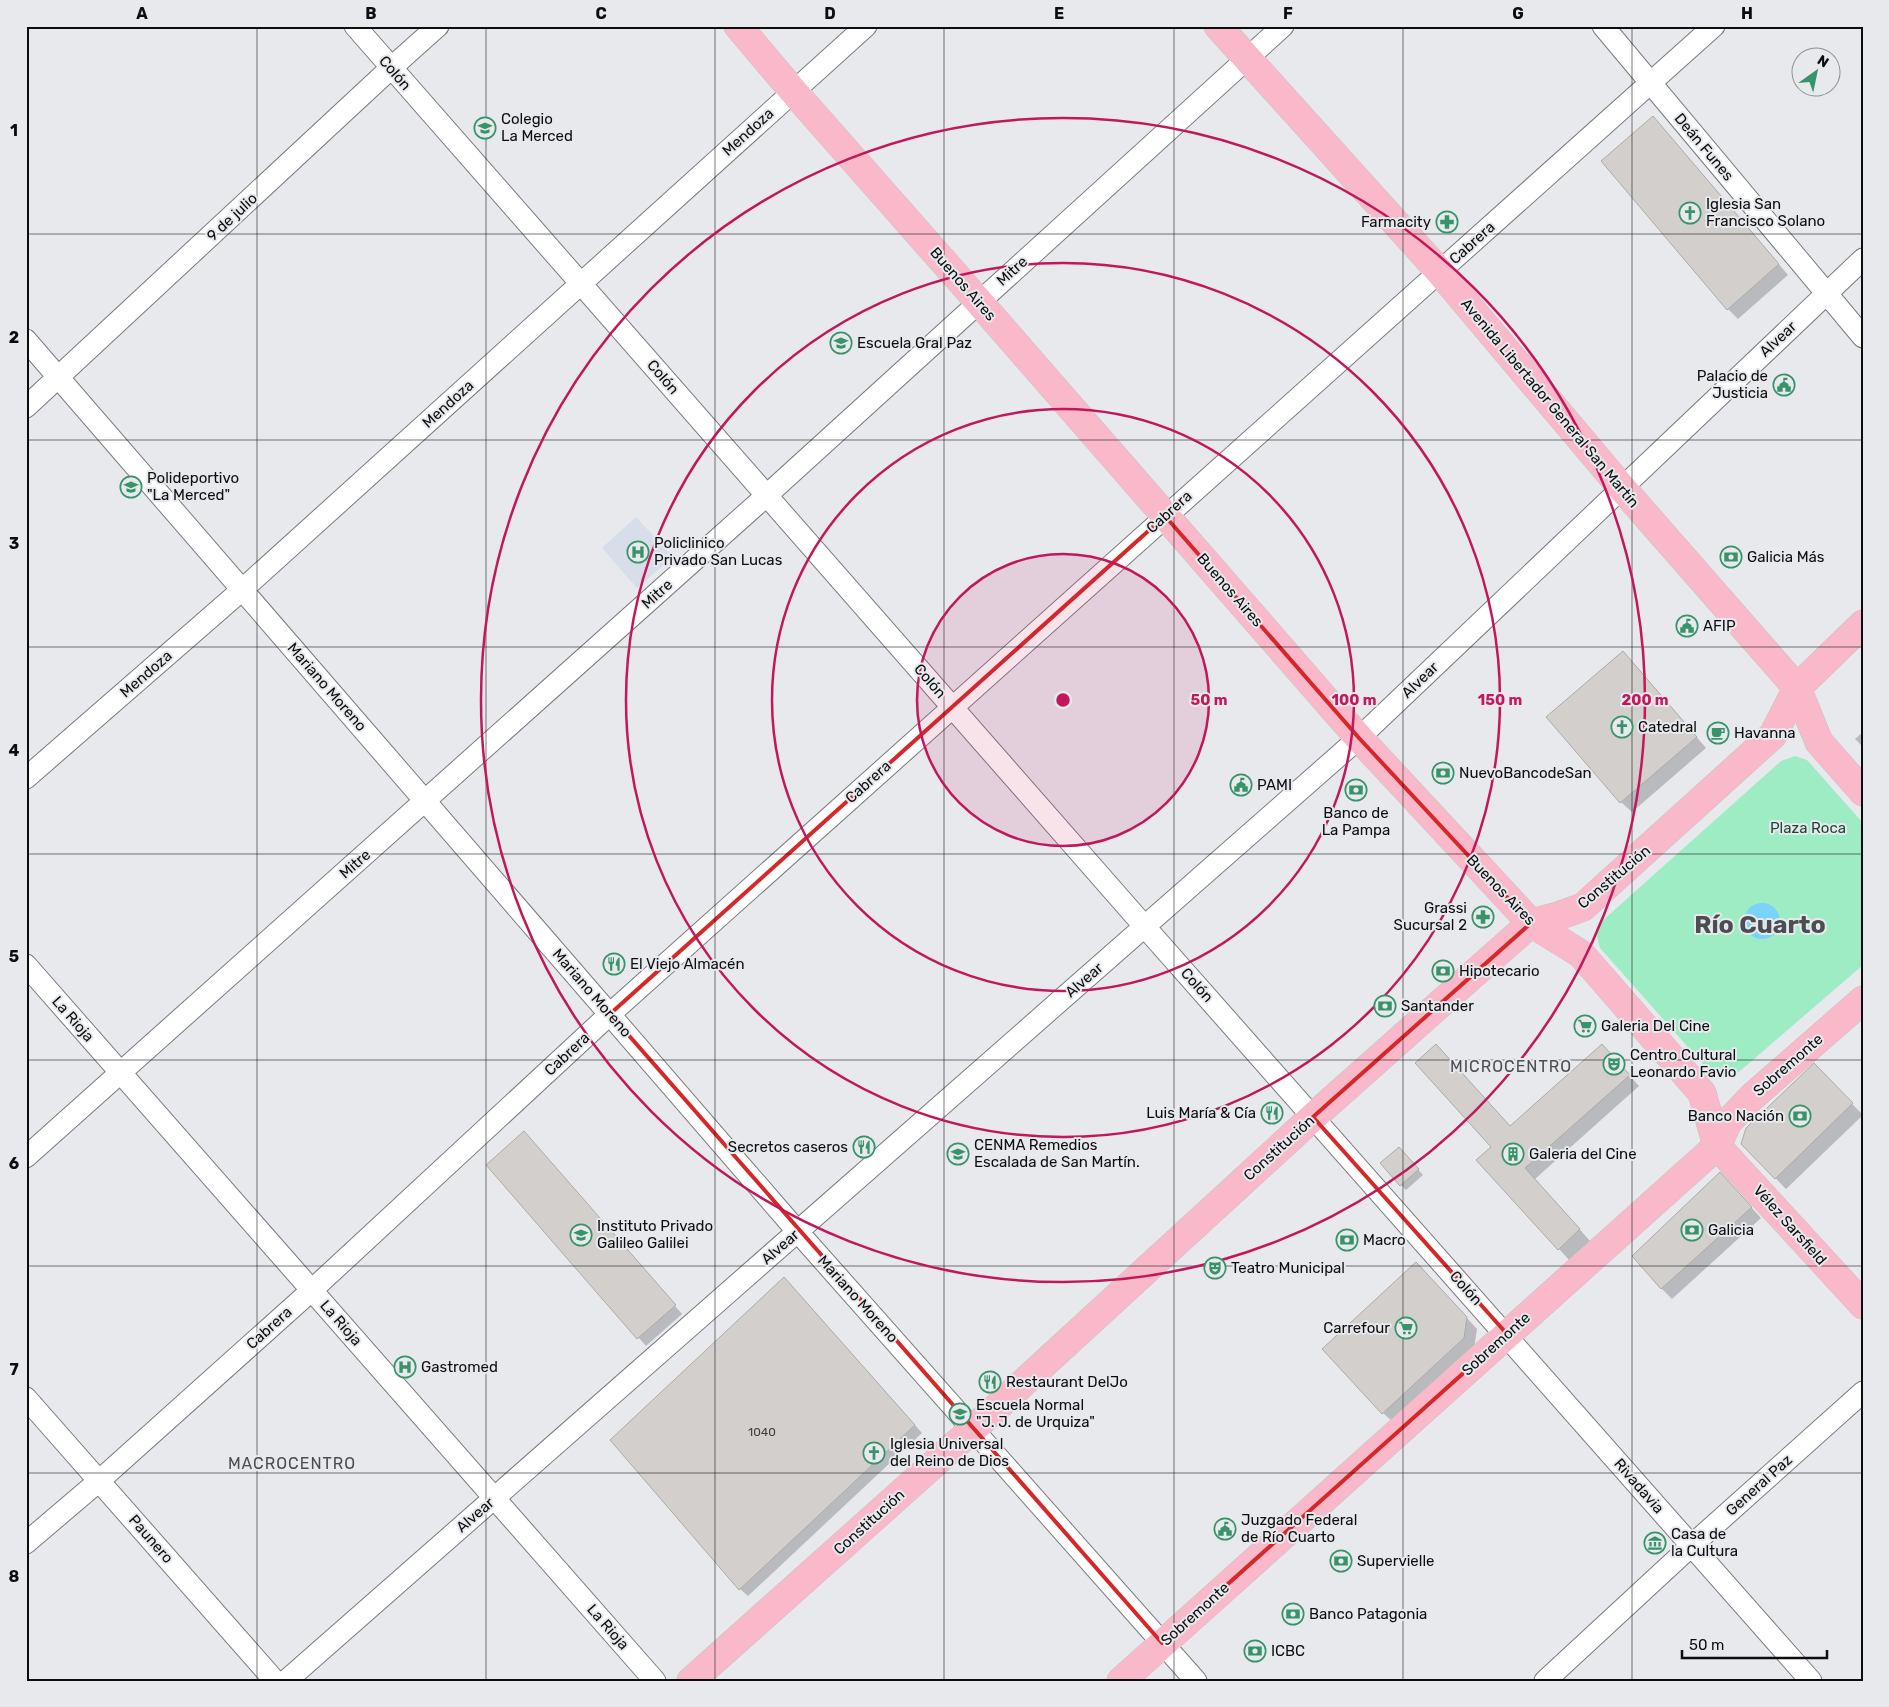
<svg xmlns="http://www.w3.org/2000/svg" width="1889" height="1707" font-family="Rubik,sans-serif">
	<rect width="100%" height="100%" fill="#e7e9ed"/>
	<path fill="#d8dee9" d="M636 517 673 557 637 588 602 548Z"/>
	<path fill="#9decc4" d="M1795 756 1807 760 1863 823V965L1733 1077 1720 1078 1711 1073 1600 948 1596 933 1601 922 1781 761Z"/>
	<circle fill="#7ad3fb" cx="1762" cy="921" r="18"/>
	<g fill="#0003">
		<path d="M1663 129 1788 275 1738 319 1728 309Z"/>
		<path d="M1633 663 1706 748 1632 812 1621 802Z"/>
		<path d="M1863 732V747L1855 739Z"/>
		<path d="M1612 1056 1639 1086 1535 1179 1590 1241 1569 1260 1478 1160 1511 1127Z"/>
		<path d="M1814 1065 1863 1115 1786 1189 1743 1144Z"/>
		<path d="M531 1141 682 1314 646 1346 488 1166Z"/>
		<path d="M1404 1154 1423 1175 1406 1190 1401 1185Z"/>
		<path d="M1730 1184 1761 1218 1672 1299 1661 1288Z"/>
		<path d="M1427 1275 1477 1329 1474 1349 1394 1423 1383 1413Z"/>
		<path d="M792 1287 922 1433 748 1596 740 1589Z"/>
	</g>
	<g fill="#d2cfcc" stroke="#aeaba7">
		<path d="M1653 116 1779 264 1727 310 1601 161Z"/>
		<path d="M1623 651 1697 737 1620 803 1546 717Z"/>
		<path d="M1436 1044 1510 1126 1602 1044 1630 1075 1525 1168 1580 1229 1558 1250 1476 1160 1491 1147 1415 1063Z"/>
		<path d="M1814 1063 1853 1103 1775 1179 1741 1144 1746 1128Z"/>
		<path d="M524 1131 676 1305 637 1339 486 1165Z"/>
		<path d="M1399 1147 1419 1169 1400 1186 1380 1163Z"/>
		<path d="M1720 1172 1752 1207 1661 1289 1632 1256Z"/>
		<path d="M1416 1262 1467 1317 1464 1338 1382 1414 1322 1349Z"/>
		<path d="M784 1277 915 1425 739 1590 610 1440Z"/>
	</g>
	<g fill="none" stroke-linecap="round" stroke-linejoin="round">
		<g stroke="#797b7f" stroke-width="23">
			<g id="minor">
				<path d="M355 26 1145 927 1811 1681"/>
				<path d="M1603 26 1863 337"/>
				<path d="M26 340 798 1232 1196 1681"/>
				<path d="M26 407 391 68 438 26"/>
				<path d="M26 778 243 589 866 26"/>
				<path d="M26 965 655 1681"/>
				<path d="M26 1157 766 496 1283 26"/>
				<path d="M26 1398 275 1681"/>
				<path d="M26 1543 100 1480 312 1290 610 1014 1714 26"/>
				<path d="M286 1681 1359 738 1863 259"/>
				<path d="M1545 1681 1691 1546 1863 1392"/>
			</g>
		</g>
		<g stroke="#c5c5c5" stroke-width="29">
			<g id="major">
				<path d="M738 26 793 91 979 302 1359 738 1531 923 1581 954 1702 1093 1717 1146 1863 1305"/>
				<path d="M1218 26 1440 272 1621 487 1797 688 1819 742 1863 792"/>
				<path d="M691 1681 973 1429 1313 1117 1531 923 1558 916 1583 907 1773 735 1797 688 1863 624"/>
				<path d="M1121 1681 1717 1146 1728 1122 1752 1097 1863 1000"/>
			</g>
		</g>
		<use href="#minor" stroke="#fff" stroke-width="21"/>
		<use href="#major" stroke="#fab8cb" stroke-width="28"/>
	</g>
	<path fill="none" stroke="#d62828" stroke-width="4" stroke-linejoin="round" d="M1165 516 1359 738 1531 923 1313 1117 1507 1334 1162 1643 610 1014Z"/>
	<path fill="none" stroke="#0c0d0e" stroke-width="1" stroke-opacity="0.55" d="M257 26V1681M486 26V1681M715 26V1681M944 26V1681M1174 26V1681M1403 26V1681M1632 26V1681M26 234H1863M26 440H1863M26 647H1863M26 854H1863M26 1060H1863M26 1266H1863M26 1473H1863"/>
	<circle cx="1063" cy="700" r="146" fill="#c2185b" fill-opacity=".12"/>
	<g fill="none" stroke="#c2185b" stroke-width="2.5">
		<circle cx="1063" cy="700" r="146"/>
		<circle cx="1063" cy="700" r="291"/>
		<circle cx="1063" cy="700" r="437"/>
		<circle cx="1063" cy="700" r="582"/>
	</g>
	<defs>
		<g id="school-ring" transform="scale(1.125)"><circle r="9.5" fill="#e7e9ed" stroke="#38936a" stroke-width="1.5"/><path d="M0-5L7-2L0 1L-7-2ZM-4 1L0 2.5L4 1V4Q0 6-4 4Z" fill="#38936a"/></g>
		<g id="church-ring" transform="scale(1.125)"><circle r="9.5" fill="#e7e9ed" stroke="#38936a" stroke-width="1.5"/><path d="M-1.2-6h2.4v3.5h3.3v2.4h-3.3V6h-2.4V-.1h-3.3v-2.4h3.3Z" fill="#38936a"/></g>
		<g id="pharmacy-ring" transform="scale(1.125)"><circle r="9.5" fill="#e7e9ed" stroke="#38936a" stroke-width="1.5"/><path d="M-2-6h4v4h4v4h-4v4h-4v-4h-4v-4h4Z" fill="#38936a"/></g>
		<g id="civic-ring" transform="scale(1.125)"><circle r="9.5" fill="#e7e9ed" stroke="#38936a" stroke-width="1.5"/><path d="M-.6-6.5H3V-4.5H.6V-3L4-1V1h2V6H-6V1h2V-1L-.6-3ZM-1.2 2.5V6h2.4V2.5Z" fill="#38936a"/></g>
		<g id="hospital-ring" transform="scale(1.125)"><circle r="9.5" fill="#e7e9ed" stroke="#38936a" stroke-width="1.5"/><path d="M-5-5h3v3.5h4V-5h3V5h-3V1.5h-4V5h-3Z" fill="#38936a"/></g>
		<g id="bank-ring" transform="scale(1.125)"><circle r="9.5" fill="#e7e9ed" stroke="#38936a" stroke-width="1.5"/><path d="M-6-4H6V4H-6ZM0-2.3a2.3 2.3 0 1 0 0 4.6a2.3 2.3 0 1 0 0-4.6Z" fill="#38936a"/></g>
		<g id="cafe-ring" transform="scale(1.125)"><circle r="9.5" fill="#e7e9ed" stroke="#38936a" stroke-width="1.5"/><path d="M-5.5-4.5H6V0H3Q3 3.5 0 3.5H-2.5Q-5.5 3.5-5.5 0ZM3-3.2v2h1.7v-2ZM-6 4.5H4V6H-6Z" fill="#38936a"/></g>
		<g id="restaurant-ring" transform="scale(1.125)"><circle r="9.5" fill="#e7e9ed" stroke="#38936a" stroke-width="1.5"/><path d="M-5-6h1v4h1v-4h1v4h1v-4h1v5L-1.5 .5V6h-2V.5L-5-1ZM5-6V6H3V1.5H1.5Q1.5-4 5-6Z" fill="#38936a"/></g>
		<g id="supermarket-ring" transform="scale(1.125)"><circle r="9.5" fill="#e7e9ed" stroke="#38936a" stroke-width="1.5"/><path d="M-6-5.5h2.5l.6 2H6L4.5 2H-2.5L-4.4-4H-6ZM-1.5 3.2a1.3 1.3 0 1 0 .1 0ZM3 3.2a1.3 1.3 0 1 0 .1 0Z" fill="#38936a"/></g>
		<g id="theatre-ring" transform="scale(1.125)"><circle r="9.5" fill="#e7e9ed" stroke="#38936a" stroke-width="1.5"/><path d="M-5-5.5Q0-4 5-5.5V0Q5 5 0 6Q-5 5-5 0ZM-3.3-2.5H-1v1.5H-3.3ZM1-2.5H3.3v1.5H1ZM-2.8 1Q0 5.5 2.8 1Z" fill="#38936a"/></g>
		<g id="building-ring" transform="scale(1.125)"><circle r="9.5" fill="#e7e9ed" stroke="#38936a" stroke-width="1.5"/><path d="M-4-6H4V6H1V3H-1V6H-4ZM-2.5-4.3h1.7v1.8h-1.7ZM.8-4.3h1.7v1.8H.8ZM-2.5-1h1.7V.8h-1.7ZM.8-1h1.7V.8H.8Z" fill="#38936a"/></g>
		<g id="museum-ring" transform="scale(1.125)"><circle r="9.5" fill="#e7e9ed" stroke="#38936a" stroke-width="1.5"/><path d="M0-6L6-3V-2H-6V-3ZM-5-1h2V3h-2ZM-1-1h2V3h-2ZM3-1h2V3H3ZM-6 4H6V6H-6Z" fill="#38936a"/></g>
	</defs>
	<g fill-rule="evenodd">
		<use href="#school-ring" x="485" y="128"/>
		<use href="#church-ring" x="1690" y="213"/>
		<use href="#pharmacy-ring" x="1447" y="222"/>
		<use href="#school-ring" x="841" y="343"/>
		<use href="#civic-ring" x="1784" y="385"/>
		<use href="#school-ring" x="131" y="487"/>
		<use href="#hospital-ring" x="638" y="552"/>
		<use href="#bank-ring" x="1731" y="557"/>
		<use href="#civic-ring" x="1687" y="626"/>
		<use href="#church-ring" x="1622" y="727"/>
		<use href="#cafe-ring" x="1718" y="733"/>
		<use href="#bank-ring" x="1443" y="773"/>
		<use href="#civic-ring" x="1241" y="785"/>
		<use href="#bank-ring" x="1356" y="790"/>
		<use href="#pharmacy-ring" x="1483" y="917"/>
		<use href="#restaurant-ring" x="614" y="964"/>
		<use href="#bank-ring" x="1443" y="971"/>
		<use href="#bank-ring" x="1385" y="1006"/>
		<use href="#supermarket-ring" x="1585" y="1026"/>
		<use href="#theatre-ring" x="1614" y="1064"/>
		<use href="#restaurant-ring" x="1272" y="1113"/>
		<use href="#bank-ring" x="1800" y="1116"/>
		<use href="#restaurant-ring" x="864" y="1147"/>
		<use href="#school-ring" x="958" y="1154"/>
		<use href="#building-ring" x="1513" y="1154"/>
		<use href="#bank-ring" x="1692" y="1230"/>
		<use href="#school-ring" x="581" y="1235"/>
		<use href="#bank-ring" x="1347" y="1240"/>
		<use href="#theatre-ring" x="1215" y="1268"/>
		<use href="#supermarket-ring" x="1406" y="1328"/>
		<use href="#hospital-ring" x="405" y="1367"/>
		<use href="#restaurant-ring" x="990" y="1382"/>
		<use href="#school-ring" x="960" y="1414"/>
		<use href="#church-ring" x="874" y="1453"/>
		<use href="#civic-ring" x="1225" y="1529"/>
		<use href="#museum-ring" x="1655" y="1543"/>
		<use href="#bank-ring" x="1341" y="1561"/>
		<use href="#bank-ring" x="1293" y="1614"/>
		<use href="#bank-ring" x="1255" y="1651"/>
	</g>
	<g text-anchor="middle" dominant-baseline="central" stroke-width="4" stroke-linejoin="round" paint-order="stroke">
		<g font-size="12" fill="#3e3e3e">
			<text x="762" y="1432">1040</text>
		</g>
		<g font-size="15" fill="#0c0d0e" stroke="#e7e9ed">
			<text transform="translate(395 73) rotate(49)">Colón</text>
			<text transform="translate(748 132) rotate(-42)">Mendoza</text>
			<text transform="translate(1704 147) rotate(50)">Deán Funes</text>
			<text transform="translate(232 217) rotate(-43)">9 de julio</text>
			<text transform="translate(1472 243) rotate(-42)">Cabrera</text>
			<text transform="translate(1012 271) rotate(-42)">Mitre</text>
			<text transform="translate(963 284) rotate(49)">Buenos Aires</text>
			<text transform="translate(1778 339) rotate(-43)">Alvear</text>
			<text transform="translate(663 377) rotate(49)">Colón</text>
			<text transform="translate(1550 403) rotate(50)">Avenida Libertador General San Martín</text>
			<text transform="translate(448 404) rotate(-42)">Mendoza</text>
			<text transform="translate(1169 512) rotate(-42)">Cabrera</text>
			<text transform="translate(1230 590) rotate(49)">Buenos Aires</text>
			<text transform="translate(657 594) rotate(-42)">Mitre</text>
			<text transform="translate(146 674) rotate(-41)">Mendoza</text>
			<text transform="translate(1420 680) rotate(-44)">Alvear</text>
			<text transform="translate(930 681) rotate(49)">Colón</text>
			<text transform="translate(327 687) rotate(49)">Mariano Moreno</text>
			<text transform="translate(868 782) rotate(-42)">Cabrera</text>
			<text transform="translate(355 864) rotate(-41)">Mitre</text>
			<text transform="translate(1614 877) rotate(-40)">Constitución</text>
			<text transform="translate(1501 890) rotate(46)">Buenos Aires</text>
			<text transform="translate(1084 980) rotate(-41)">Alvear</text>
			<text transform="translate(1197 985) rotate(48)">Colón</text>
			<text transform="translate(592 993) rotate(49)">Mariano Moreno</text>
			<text transform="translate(73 1019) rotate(49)">La Rioja</text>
			<text transform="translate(567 1054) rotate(-43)">Cabrera</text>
			<text transform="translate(1788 1065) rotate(-41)">Sobremonte</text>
			<text transform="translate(1279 1148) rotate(-42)">Constitución</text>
			<text transform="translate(1790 1225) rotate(48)">Vélez Sarsfield</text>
			<text transform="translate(780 1247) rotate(-41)">Alvear</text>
			<text transform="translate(1466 1288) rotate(48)">Colón</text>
			<text transform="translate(858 1299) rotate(48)">Mariano Moreno</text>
			<text transform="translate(341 1323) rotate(49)">La Rioja</text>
			<text transform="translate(269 1328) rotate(-42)">Cabrera</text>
			<text transform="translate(1496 1344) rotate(-42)">Sobremonte</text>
			<text transform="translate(1759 1485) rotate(-42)">General Paz</text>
			<text transform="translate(1639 1486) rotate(49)">Rivadavia</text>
			<text transform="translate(475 1515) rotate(-41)">Alvear</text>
			<text transform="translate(869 1522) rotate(-42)">Constitución</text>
			<text transform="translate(151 1539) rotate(49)">Paunero</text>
			<text transform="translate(1195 1614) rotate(-42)">Sobremonte</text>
			<text transform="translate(608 1627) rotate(49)">La Rioja</text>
		</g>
		<g font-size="15" fill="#0c0d0e" stroke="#e7e9ed" text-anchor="start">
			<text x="501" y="119">Colegio<tspan x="501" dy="17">La Merced</tspan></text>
			<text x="1706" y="204">Iglesia San<tspan x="1706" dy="17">Francisco Solano</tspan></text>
			<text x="1431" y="222" text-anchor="end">Farmacity</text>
			<text x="857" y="343">Escuela Gral Paz</text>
			<text x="1768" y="376" text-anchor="end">Palacio de<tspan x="1768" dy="17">Justicia</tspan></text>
			<text x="147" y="478">Polideportivo<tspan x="147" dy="17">"La Merced"</tspan></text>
			<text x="654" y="543">Policlinico<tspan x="654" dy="17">Privado San Lucas</tspan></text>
			<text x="1747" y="557">Galicia Más</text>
			<text x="1703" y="626">AFIP</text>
			<text x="1638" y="727">Catedral</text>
			<text x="1734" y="733">Havanna</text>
			<text x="1459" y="773">NuevoBancodeSan</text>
			<text x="1257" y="785">PAMI</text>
			<text x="1356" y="813" text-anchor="middle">Banco de<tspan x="1356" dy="17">La Pampa</tspan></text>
			<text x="1467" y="908" text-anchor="end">Grassi<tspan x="1467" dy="17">Sucursal 2</tspan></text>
			<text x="630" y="964">El Viejo Almacén</text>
			<text x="1459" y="971">Hipotecario</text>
			<text x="1401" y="1006">Santander</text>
			<text x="1601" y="1026">Galeria Del Cine</text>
			<text x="1630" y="1055">Centro Cultural<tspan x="1630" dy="17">Leonardo Favio</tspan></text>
			<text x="1256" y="1113" text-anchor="end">Luis María &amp; Cía</text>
			<text x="1784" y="1116" text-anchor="end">Banco Nación</text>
			<text x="974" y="1145">CENMA Remedios<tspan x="974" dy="17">Escalada de San Martín.</tspan></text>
			<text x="848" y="1147" text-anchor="end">Secretos caseros</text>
			<text x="1529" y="1154">Galeria del Cine</text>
			<text x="597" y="1226">Instituto Privado<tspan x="597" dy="17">Galileo Galilei</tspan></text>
			<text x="1708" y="1230">Galicia</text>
			<text x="1363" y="1240">Macro</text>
			<text x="1231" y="1268">Teatro Municipal</text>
			<text x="1390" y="1328" text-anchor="end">Carrefour</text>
			<text x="421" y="1367">Gastromed</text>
			<text x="1006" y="1382">Restaurant DelJo</text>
			<text x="976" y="1405">Escuela Normal<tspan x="976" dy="17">"J. J. de Urquiza"</tspan></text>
			<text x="890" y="1444">Iglesia Universal<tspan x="890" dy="17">del Reino de Dios</tspan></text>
			<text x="1241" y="1520">Juzgado Federal<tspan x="1241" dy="17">de Río Cuarto</tspan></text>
			<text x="1671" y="1534">Casa de<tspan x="1671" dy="17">la Cultura</tspan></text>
			<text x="1357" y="1561">Supervielle</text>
			<text x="1309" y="1614">Banco Patagonia</text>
			<text x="1271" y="1651">ICBC</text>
		</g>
		<g font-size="15" fill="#1a4934" stroke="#e7e9ed">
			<text x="1808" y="828">Plaza Roca</text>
		</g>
		<g font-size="16" letter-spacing="1" fill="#4b4d50" stroke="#e7e9ed">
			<text x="1511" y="1066">MICROCENTRO</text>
			<text x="292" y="1463">MACROCENTRO</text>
		</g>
		<g font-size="25" font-weight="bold" fill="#4b4d50" stroke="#e7e9ed">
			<text x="1760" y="924">Río Cuarto</text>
		</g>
	</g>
	<circle cx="1063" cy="700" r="8" fill="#c2185b" stroke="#e7e9ed" stroke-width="2.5"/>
	<g font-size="15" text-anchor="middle" font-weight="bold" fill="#c2185b" stroke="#e7e9ed" stroke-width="4" stroke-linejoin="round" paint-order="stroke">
		<text x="1209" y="705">50 m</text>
		<text x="1354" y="705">100 m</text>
		<text x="1500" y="705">150 m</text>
		<text x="1645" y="705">200 m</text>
	</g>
	<rect width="1889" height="1707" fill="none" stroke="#e7e9ed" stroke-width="55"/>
	<g transform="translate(1816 72) rotate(33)"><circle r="24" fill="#e7e9ed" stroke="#8f9194"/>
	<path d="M0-4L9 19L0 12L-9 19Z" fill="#38936a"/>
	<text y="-8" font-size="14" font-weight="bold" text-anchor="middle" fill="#0c0d0e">N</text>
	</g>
	<path d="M1682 1650v8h145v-8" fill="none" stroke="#0c0d0e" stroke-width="2.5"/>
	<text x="1689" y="1650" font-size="15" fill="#0c0d0e" stroke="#e7e9ed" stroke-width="4" paint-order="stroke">50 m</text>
	<rect x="28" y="28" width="1834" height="1652" fill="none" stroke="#0c0d0e" stroke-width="2"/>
	<g font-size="16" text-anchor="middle" font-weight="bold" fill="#0c0d0e">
		<text x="142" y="19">A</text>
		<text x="371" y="19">B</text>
		<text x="601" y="19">C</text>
		<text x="830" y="19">D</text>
		<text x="1059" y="19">E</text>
		<text x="1288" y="19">F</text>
		<text x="1518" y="19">G</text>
		<text x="1747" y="19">H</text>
		<text x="14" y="136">1</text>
		<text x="14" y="343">2</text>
		<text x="14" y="549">3</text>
		<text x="14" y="756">4</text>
		<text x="14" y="962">5</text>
		<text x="14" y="1169">6</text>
		<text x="14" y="1375">7</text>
		<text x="14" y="1582">8</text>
	</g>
</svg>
